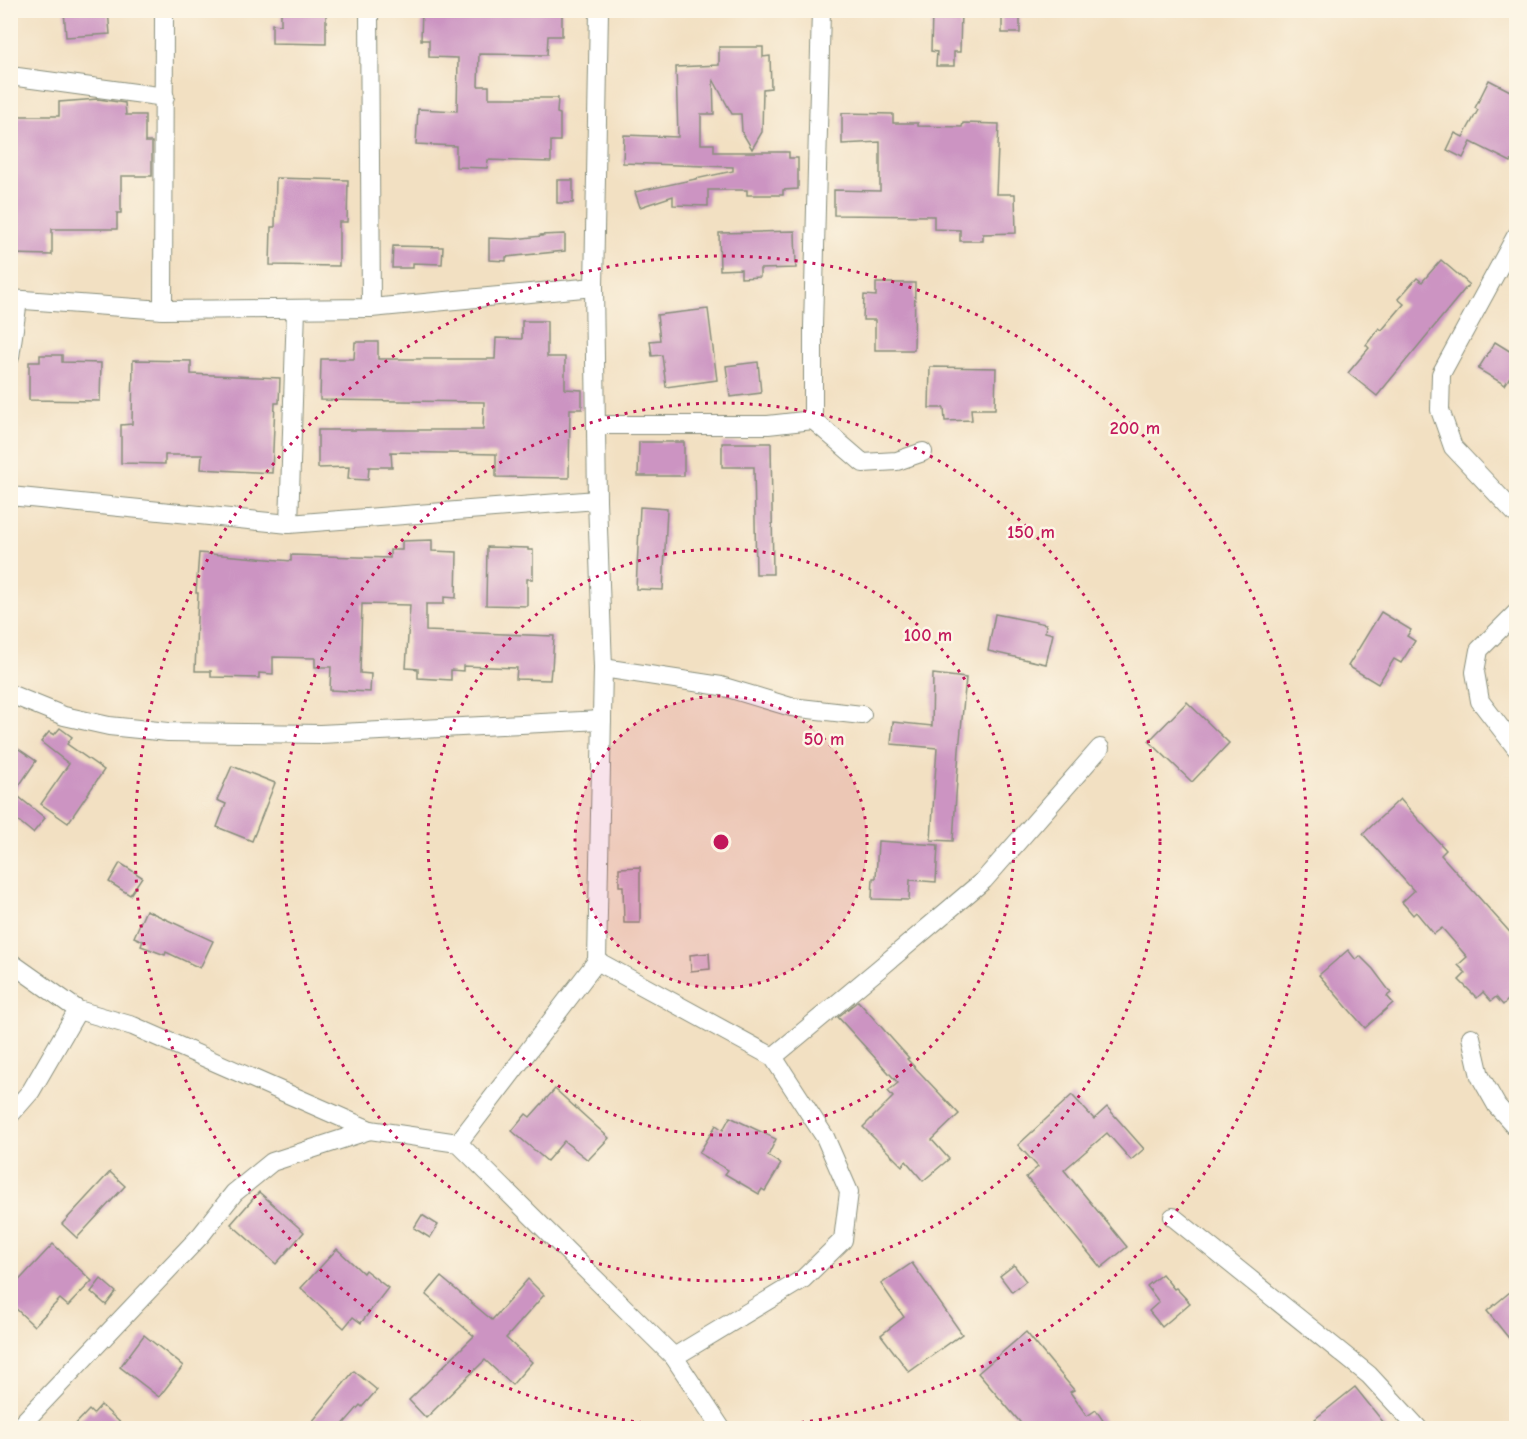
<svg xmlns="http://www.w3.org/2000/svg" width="1527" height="1439" font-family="'Comic Neue',sans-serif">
	<rect width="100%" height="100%" fill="#fcf5e5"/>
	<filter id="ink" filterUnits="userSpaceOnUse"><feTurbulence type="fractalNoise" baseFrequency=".0167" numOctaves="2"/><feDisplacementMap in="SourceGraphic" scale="12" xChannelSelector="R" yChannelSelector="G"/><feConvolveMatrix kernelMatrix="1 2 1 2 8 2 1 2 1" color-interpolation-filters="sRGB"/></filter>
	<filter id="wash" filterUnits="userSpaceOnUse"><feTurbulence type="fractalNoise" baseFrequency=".008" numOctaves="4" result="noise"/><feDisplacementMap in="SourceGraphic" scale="24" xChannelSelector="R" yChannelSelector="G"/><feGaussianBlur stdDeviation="1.35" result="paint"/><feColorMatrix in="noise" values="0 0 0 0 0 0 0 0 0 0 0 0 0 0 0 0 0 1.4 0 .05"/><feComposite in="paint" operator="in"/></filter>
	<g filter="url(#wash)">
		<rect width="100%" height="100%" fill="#f2e0c2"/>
		<g id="blocks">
			<g fill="#cc94c2">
				<path d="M64 10H108L110 34 66 37Z"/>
				<path d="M281 10H326V44L272 43V24L281 25Z"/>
				<path d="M422 10H562V36H548L547 55 479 54 478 86H489V98H558L557 113 560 114V141H551V162L488 160 487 168 456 167V146L416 144 418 109 457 111 458 58 429 57V40H421Z"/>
				<path d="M938 10H961L960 52H954V66H936L937 52 931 51 932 12H938Z"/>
				<rect x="1002" y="10" width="18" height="23"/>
				<path d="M719 47H763V57L770 56 771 88 763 89 762 132 752 149 742 132 741 114H732L713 79 714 114H701V144H714V152H789V158H798V189L783 190V195H747V190H708V206L673 205V196L640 207 635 192 733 171V167L623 163 624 135 678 137 676 67 719 65Z"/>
				<path d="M1489 80 1516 94V152L1511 162 1471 142 1463 158 1447 150 1455 133 1463 137 1478 110 1475 108Z"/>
				<path d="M98 99 125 103 126 115H145V142H152V176H121V213H117V229H52V255L10 254V116H59V102Z"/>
				<path d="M842 113 893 114V123H918V126L962 127 963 123 999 124 996 194H1015L1016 233 983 234V241H960V230L934 229V216L834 215V190L880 191V142L842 144Z"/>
				<path d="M276 178 348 180 347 222H339V266L270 265 271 227H275Z"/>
				<rect x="557" y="180" width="16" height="23"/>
				<path d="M795 231 796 268 760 269V277L741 278V269L720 270 719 233Z"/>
				<path d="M565 234V251L506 257V261L489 260V238L514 239 542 236 541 235Z"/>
				<path d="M393 246 443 247 442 264 413 263V268H392Z"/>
				<path d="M1441 260 1469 284 1377 396 1348 373 1369 348 1366 345 1379 328 1382 330 1404 304 1398 299 1417 278 1422 282Z"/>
				<path d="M876 283H915L914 350H875V320H863L864 295 876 296Z"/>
				<path d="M708 309 717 380 666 387 662 355 652 356 650 341 660 340 657 315Z"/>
				<path d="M522 321H547V357H565V389L582 390V409H570L569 478 496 477V454L391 452 392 467H369L368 480 348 479 349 467 318 468V430H483L484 402 320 400 321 359H354L355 342H378V359H495L496 338 522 339Z"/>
				<path d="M1495 342 1516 355V367L1505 385 1478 369Z"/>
				<path d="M40 355H62V362L101 363 100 401 29 400V362H40Z"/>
				<path d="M133 360 191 361V374L280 378 279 403H275L272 473 201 469 202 455H165V464L121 463V425L132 424Z"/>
				<path d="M758 362 761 393 730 397 726 366Z"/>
				<path d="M930 367 996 368 995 409H971L972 420 945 421 944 408H929Z"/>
				<path d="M639 442H684V476H638Z"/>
				<path d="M722 443H771L773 574H756L754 467H722Z"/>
				<path d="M640 507 667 509 663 590 636 589Z"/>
				<path d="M432 540V551L457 552 456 598 444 597V604H426V631L554 636 552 669H551L550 680 516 679 517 668 463 666V671L451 670V680L418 678V669L406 668 410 605 362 604 360 673 371 674 370 692 330 690 331 667H315V658L273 657V674L259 673V678L211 677V671H195L198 593H196L199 553 291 561V555L390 558V550H402V541Z"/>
				<path d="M487 547 528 548V550H533V579H527V606L486 605Z"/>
				<path d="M1381 612 1411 630 1407 636 1415 641 1401 663 1394 659 1378 684 1348 666Z"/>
				<path d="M995 614 1046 624 1045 632 1053 634 1046 664 988 651Z"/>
				<path d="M933 674 966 678 959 750 953 841 931 840 937 748 891 744 893 722 932 726Z"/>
				<path d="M1187 702 1229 743 1192 782 1149 741Z"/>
				<path d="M60 728 72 737 67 744 104 770 68 823 41 804 69 764 41 742 49 732 54 735Z"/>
				<path d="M10 743 36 761 14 793 45 818 33 833 10 814Z"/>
				<path d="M232 766 275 783 252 841 217 827 226 804 217 800Z"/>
				<path d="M1400 799 1446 850 1441 855 1516 939V992L1503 1005 1496 997 1491 1001 1483 992 1477 998 1459 980 1466 973 1458 965 1467 957 1442 928 1434 934 1416 912 1413 915 1402 902 1414 891 1363 834Z"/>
				<path d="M878 841 938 845 936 882 910 880 909 900 872 899 873 878H876Z"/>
				<path d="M120 863 142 877 130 895 109 882Z"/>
				<path d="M640 867V923H624L623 886H619V868Z"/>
				<path d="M146 910 213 941 200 968 166 952 165 955 141 946 143 941 134 937Z"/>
				<path d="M1348 950 1356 960 1360 956 1373 969 1391 993 1387 996 1393 1003 1365 1028 1319 975Z"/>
				<path d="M709 953 710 969 691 971 690 955Z"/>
				<path d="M858 1001 909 1058 907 1059 959 1114 932 1140 949 1159 923 1181 906 1161 902 1166 863 1127 893 1097 888 1091 898 1083 838 1017Z"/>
				<path d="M555 1089 609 1138 588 1160 564 1141 547 1161 512 1131 526 1114 530 1117Z"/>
				<path d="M1072 1095 1094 1119 1107 1107 1144 1149 1131 1160 1107 1133 1064 1170 1127 1247 1101 1268 1026 1177 1038 1167 1018 1145Z"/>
				<path d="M730 1117 776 1139 768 1156 781 1164 765 1191 762 1189 759 1194 725 1174 728 1170 699 1153 716 1125 723 1130Z"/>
				<path d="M110 1172 125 1186 77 1238 62 1224Z"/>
				<path d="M259 1192 304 1232 276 1264 231 1224Z"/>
				<path d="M422 1215 438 1225 430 1238 414 1228Z"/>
				<path d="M53 1244 92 1281 68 1306 60 1299 34 1326 10 1303V1290Z"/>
				<path d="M337 1249 363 1273 365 1270 388 1288 361 1323 353 1317 344 1328 301 1288Z"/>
				<path d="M912 1263 962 1334 909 1372 881 1335 904 1317 881 1284Z"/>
				<path d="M1014 1265 1026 1281 1012 1292 1000 1276Z"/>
				<path d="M1162 1274 1174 1289 1176 1288 1190 1303 1162 1327 1149 1311 1159 1302 1147 1286Z"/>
				<path d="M441 1277 492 1320 528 1279 544 1295 506 1338 532 1362 512 1385 485 1360 426 1418 409 1400 474 1336 426 1295Z"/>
				<path d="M101 1279 116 1292 106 1305 91 1292Z"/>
				<path d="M1516 1287V1347L1487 1311Z"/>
				<path d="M1026 1332 1074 1390 1070 1392 1087 1416 1096 1410 1108 1428H1025L978 1373Z"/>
				<path d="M144 1335 183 1366 159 1397 120 1367Z"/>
				<path d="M354 1371 377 1390 362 1407 360 1405 340 1428H307Z"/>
				<path d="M1355 1387 1388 1428H1323L1315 1419Z"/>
				<path d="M101 1405 126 1428H72L89 1410 93 1414Z"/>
			</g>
		</g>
	</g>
	<g filter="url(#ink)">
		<use href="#blocks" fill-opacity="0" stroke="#888e7b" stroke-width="1.5"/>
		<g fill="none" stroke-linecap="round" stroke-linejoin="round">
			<g stroke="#888e7b" stroke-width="20">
				<g id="minor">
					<path d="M369 10 371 308"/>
					<path d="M821 10 813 327V420L863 463 897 461 923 452"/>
					<path d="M10 76 165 97"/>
					<path d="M1516 236 1441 374 1440 410 1453 447 1516 514"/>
					<path d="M10 299 163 310 371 308 594 287"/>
					<path d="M163 310 164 10"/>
					<path d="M10 357 18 300"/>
					<path d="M596 425H768L813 420"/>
					<path d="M10 496 289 524 597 500"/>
					<path d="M289 524 296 309"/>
					<path d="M1516 613 1479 650 1475 672 1480 701 1516 748"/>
					<path d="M603 668 721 686 791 707 862 715"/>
					<path d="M10 694 64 716 109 726 168 732 320 734 602 720"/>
					<path d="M597 961 773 1057 825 1137 849 1192 843 1240 803 1279 674 1357 721 1428"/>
					<path d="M10 962 78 1010 133 1026 370 1130 458 1143 674 1357"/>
					<path d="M1471 1037 1480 1076 1497 1106 1516 1127"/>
					<path d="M773 1057 880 968 984 880 1100 748"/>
					<path d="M10 1115 31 1091 78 1010"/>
					<path d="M458 1143 597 961 603 668 597 500 594 287 599 10"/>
					<path d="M1173 1217 1369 1375 1418 1428"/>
					<path d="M18 1428 201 1235 234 1193 272 1162 370 1130"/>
				</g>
			</g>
			<use href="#minor" stroke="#fff" stroke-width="18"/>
		</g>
	</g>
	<circle cx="721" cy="842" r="146" fill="#c2185b" fill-opacity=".12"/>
	<g fill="none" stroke="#c2185b" stroke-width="3" stroke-dasharray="3 6">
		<circle cx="721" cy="842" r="146"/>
		<circle cx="721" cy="842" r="293"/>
		<circle cx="721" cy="842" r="439"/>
		<circle cx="721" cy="842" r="586"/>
	</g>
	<circle cx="721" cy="842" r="9" fill="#c2185b" stroke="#fcf5e5" stroke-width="3"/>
	<g font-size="18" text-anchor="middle" font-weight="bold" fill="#c2185b" stroke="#fcf5e5" stroke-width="5" stroke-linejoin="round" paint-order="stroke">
		<text x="1135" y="434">200 m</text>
		<text x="1031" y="538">150 m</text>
		<text x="928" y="641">100 m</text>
		<text x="824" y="745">50 m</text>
	</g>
	<rect width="1527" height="1439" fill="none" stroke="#fcf5e5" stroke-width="36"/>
</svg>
